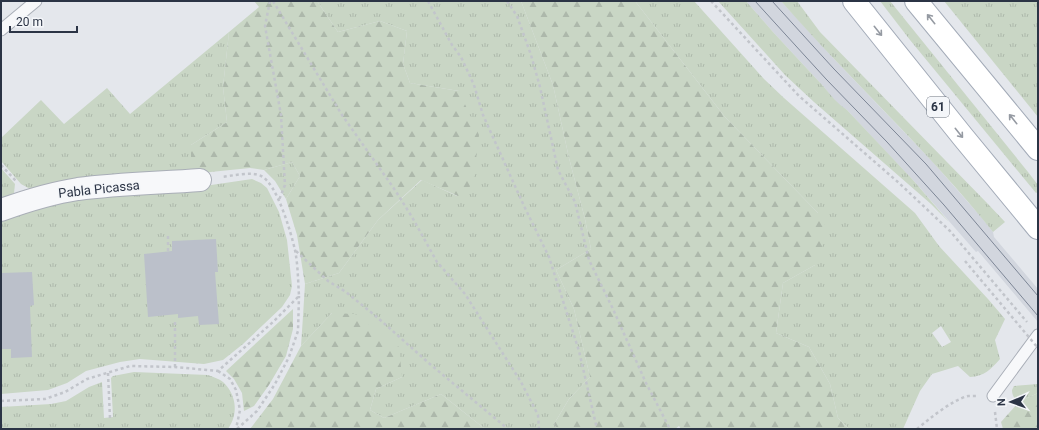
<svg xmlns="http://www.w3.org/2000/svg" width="1039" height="430" font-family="Roboto,sans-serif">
	<defs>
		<pattern id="grass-tufts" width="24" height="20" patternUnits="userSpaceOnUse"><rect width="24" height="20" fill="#c9d6c5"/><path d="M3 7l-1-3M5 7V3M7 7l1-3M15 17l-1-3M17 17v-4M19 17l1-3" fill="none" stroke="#adb8ab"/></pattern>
		<pattern id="forest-firs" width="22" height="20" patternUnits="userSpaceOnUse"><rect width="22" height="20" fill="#c9d6c5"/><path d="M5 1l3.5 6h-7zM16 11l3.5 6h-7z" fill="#adb8ab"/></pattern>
	</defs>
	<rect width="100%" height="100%" fill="#e4e7ec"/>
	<path fill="#d2d6de" d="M746 1H781L833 58 931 160 981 217 993 232 994 237 1038 289V322L978 251 976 252 913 180 890 156 847 110 840 106 830 95 824 87 773 32Z"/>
	<g fill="url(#grass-tufts)" fill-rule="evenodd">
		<path d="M317 1H521L553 85 569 158 585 219 591 249 556 270 574 309 590 377 569 399 554 424 557 429H485L441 394 384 418 370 410 376 389 402 377 332 313 301 346 303 316 305 284 339 273 378 220 422 180 457 196 459 91 410 83 403 64 407 31 380 21 338 32Z"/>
		<path d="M635 1H694L764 79 784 98 915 213 939 246 988 299 1005 319 995 340 1000 359C990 370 985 376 970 377L958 366 932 374 920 391 903 429H849L838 418 830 384 809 347 776 333 783 283 815 265 818 213 725 117ZM941 326 951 342 942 347 932 333Z"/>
		<path d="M718 1H746L773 32 824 87C831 96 838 104 847 110L913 180 949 222 931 204 814 102 785 75Z"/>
		<path d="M781 1H797L820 32 987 203 1005 222 993 232C928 150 850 80 781 1Z"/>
		<path d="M880 1H890L1028 172 1038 185V192L1036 193 910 40Z"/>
		<path d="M944 1H1038V117Z"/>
		<path d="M229 32 223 87 227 122 191 145V174L30 189 21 184 1 161V138L41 100 64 124 107 88 130 114Z"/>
		<path d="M292 162 300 176 286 199 275 181 264 170Z"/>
		<path d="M1 168 15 184 14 193 1 199Z"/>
		<path d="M252 179 261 183 267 188 279 212 287 240 292 286 290 295 282 307 243 344 223 360 204 364 140 359 120 362 86 371 67 383 48 390 1 394V217L48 203 184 189Z"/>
		<path d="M134 372 208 375C213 377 221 379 225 384 237 397 238 415 228 429H1V407L51 404 66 401 89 387 102 382 104 418 113 417 111 378 113 376Z"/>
		<path d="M1038 384V393L1019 402C1015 399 1012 396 1012 390L1014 386Z"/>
	</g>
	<g fill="url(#forest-firs)">
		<path d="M254 1H317L338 32 380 21 407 31 403 64 410 83 459 91 479 135 473 184 458 196 421 180 378 220 339 273 305 284 297 235 286 199 300 176 292 162 264 170 250 168 191 174V145L227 122 223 87 229 32 259 7Z"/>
		<path d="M521 1H635L725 117 818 213 828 230 815 265 783 283 776 333 809 347 830 384 838 418 849 429H681L679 426 675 429H557L554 424 569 399 590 377 574 309 556 270 591 249 585 219 569 158 553 85Z"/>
		<path d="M293 309V329L286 356 269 385 254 406 244 411 242 393 234 379 226 371Z"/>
		<path d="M332 313 355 314 399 347 402 377 376 389 370 410 384 418 441 394 485 429H250L273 399 301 346Z"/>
		<path d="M1038 393V429H1003L1001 422 1019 402Z"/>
	</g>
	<g fill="#bbc0ca">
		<path d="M216 239 218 272H215L219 324 199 325 198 316 178 318V314L148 317 144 254 172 251V241Z"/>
		<path d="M32 272 34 305 30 306 32 357 11 358V349H1V273Z"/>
	</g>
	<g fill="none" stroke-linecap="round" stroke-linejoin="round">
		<g stroke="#a9aeb7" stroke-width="13">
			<g id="lane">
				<path d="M1 30 36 1"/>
				<path d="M993 396 1038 335"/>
			</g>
		</g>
		<g stroke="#a9aeb7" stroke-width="24">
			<path id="street" d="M1 210C26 201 52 193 78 189 118 184 160 183 200 180"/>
		</g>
		<g stroke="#a3abb8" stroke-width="24">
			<g id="primary">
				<path d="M854 1 963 137 1038 228"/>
				<path d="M916 1 1038 149"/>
			</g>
		</g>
		<g stroke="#c2c5cb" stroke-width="2.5" stroke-dasharray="3 3" stroke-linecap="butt">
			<path d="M270 1 265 26 281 115 285 185 279 200"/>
			<path d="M273 1 342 115 395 190 412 217 437 262 465 294 521 382 538 415 539 429"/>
			<path d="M428 1 452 45 461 57 474 85 483 115 524 206 549 257 579 351 597 429"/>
			<path d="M507 1 517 16 531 55 540 87 558 170 575 202 589 260 613 309 646 383 670 429"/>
			<path d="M711 1 799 96 899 183 950 231 1027 322"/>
			<path d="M1 165 16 181"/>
			<path d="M168 236V252"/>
			<path d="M296 251 328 281 346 292 378 318 431 365 508 429"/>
			<path d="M175 367V321"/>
			<path d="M218 371 230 379 236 390 240 410 236 429"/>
			<path d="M108 373 110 418"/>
			<path d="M1 401 45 399 65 392 87 379 130 366 175 367 218 371 273 322 299 296C298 281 298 265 295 250 291 233 277 183 261 176 251 171 232 176 221 177"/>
			<path d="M995 412 997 429"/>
			<path d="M237 429 257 411 275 384 289 357 298 331 299 296"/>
			<path d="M917 429C929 419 952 400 968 396 971 396 974 396 977 396"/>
		</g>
		<use href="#lane" stroke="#f7f8fa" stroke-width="11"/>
		<use href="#street" stroke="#f7f8fa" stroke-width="22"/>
		<use href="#primary" stroke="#fff" stroke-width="22"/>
		<g stroke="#7d8696" stroke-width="1">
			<path d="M755 1 826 79 887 142 944 205 1038 316"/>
			<path d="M772 1 834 69 926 164 1038 296"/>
		</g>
		<path stroke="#c2c5cb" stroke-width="2.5" stroke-dasharray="3 3" stroke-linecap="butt" d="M965 261 1038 348"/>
	</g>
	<defs><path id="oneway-shaft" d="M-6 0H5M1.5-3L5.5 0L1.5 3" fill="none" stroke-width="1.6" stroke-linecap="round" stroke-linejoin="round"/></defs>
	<g stroke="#959aa2">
		<use href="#oneway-shaft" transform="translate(931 19) rotate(-129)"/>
		<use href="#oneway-shaft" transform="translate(878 31) rotate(51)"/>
		<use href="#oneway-shaft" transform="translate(1013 119) rotate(-129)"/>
		<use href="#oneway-shaft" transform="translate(959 133) rotate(51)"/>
	</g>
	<g text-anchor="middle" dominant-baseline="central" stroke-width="3" stroke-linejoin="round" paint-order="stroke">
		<rect fill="#f4f6f9" stroke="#676e7b" stroke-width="1" x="927" y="97" width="22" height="20" rx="3"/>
		<g font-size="12" font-weight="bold" fill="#2b3445">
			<text x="938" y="107">61</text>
		</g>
		<g font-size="13" fill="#2b3445" stroke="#f4f6f9">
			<text transform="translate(99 189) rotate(-6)">Pabla Picassa</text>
		</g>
	</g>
	<rect width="1039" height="430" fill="none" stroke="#2b3445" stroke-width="4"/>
	<g transform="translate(1011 402) rotate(268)" stroke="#f4f6f9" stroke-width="3" paint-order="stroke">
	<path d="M0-3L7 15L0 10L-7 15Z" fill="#2b3445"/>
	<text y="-6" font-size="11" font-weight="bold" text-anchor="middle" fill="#2b3445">N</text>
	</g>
	<path d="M10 26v6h67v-6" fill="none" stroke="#2b3445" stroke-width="2"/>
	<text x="16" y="26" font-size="12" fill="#2b3445" stroke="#f4f6f9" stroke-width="3" paint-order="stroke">20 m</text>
</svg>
